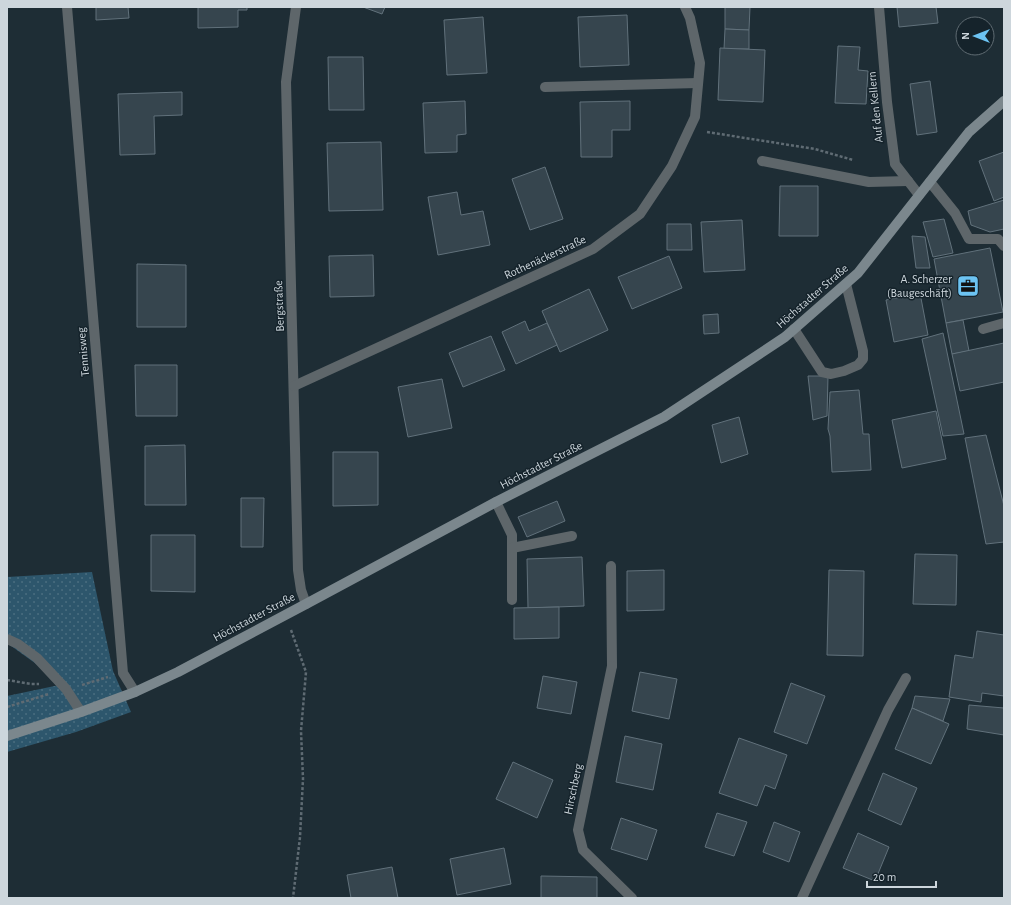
<svg xmlns="http://www.w3.org/2000/svg" width="1011" height="905" font-family="'Alegreya Sans',sans-serif">
	<defs>
		<pattern id="grass-dots" width="8" height="8" patternUnits="userSpaceOnUse"><rect width="8" height="8" fill="#2d566c"/><path d="M2 2h.1M6 6h.1" fill="none" stroke="#4a6e80" stroke-width="1.8" stroke-linecap="round"/></pattern>
	</defs>
	<rect width="100%" height="100%" fill="#1e2d35"/>
	<path fill="url(#grass-dots)" d="M92 572 113 671 131 712 76 732 7 752V696L64 684 7 643V577Z"/>
	<g fill="#36454e" stroke="#61717b">
		<path d="M96 7H128L129 18 96 20Z"/>
		<path d="M198 7H247V10H238V27L198 28Z"/>
		<path d="M363 7H385L382 14Z"/>
		<path d="M725 7H750L749 30 725 29Z"/>
		<path d="M897 7H936L938 23 899 27Z"/>
		<path d="M627 15 629 65 580 67 578 17Z"/>
		<path d="M483 17 487 73 447 75 444 20Z"/>
		<path d="M725 29 749 30V49H724Z"/>
		<path d="M838 46 860 47 858 70 868 71 866 104 835 103Z"/>
		<path d="M720 48 765 50 763 102 718 100Z"/>
		<path d="M328 57H363L364 110H329Z"/>
		<path d="M930 81 937 132 917 135 910 84Z"/>
		<path d="M182 92V115L154 116 155 154 120 155 118 94Z"/>
		<path d="M465 101 466 134 457 135V152L425 153 423 103Z"/>
		<path d="M630 101V130H612V157H581L580 102Z"/>
		<path d="M381 142 383 210 329 211 327 143Z"/>
		<path d="M1004 152V197L994 201 979 161Z"/>
		<path d="M545 167 563 219 530 230 512 179Z"/>
		<path d="M780 186H818V236H779Z"/>
		<path d="M457 192 461 215 483 211 490 245 438 255 428 197Z"/>
		<path d="M1004 200V229L990 232 971 225 968 211Z"/>
		<path d="M944 219 953 253 933 257 923 222Z"/>
		<path d="M742 220 745 270 704 272 701 222Z"/>
		<path d="M667 224H691L692 250H667Z"/>
		<path d="M912 236 925 237 930 268H916Z"/>
		<path d="M990 248 1003 312 946 323 934 259Z"/>
		<path d="M373 255 374 296 330 297 329 256Z"/>
		<path d="M669 256 682 288 632 309 618 277Z"/>
		<path d="M137 264 186 265V327H137Z"/>
		<path d="M589 289 608 330 560 352 542 311Z"/>
		<path d="M920 293 928 335 894 342 886 300Z"/>
		<path d="M718 314 719 333 704 334 703 315Z"/>
		<path d="M963 320 969 351 952 354 946 323Z"/>
		<path d="M525 321 529 331 547 323 557 345 516 364 502 332Z"/>
		<path d="M943 333 964 434 943 436 922 339Z"/>
		<path d="M491 336 505 370 463 387 449 353Z"/>
		<path d="M1004 343V382L960 391 952 354Z"/>
		<path d="M135 365H177V416H136Z"/>
		<path d="M808 376H828L827 416 813 420Z"/>
		<path d="M442 379 452 428 408 437 398 387Z"/>
		<path d="M859 390 863 434H869L871 470 832 472 830 436 828 429 830 392Z"/>
		<path d="M936 411 946 459 902 468 892 420Z"/>
		<path d="M739 417 748 454 721 463 712 425Z"/>
		<path d="M986 435 1004 506V542L986 544 965 438Z"/>
		<path d="M185 445 186 505H145V446Z"/>
		<path d="M333 452H378V505L333 506Z"/>
		<path d="M241 498H264L263 547H241Z"/>
		<path d="M557 501 565 521 527 537 518 517Z"/>
		<path d="M151 535H195V592L151 591Z"/>
		<path d="M915 554 957 555 956 605 913 604Z"/>
		<path d="M582 557 584 606 528 608 527 559Z"/>
		<path d="M664 570V610L627 611V571Z"/>
		<path d="M829 570 864 571 863 656 827 655Z"/>
		<path d="M559 607V638L514 639V608Z"/>
		<path d="M977 631 1004 635V696L982 693 981 702 949 697 955 655 973 658Z"/>
		<path d="M640 672 677 679 669 719 632 711Z"/>
		<path d="M543 676 577 682 571 714 537 708Z"/>
		<path d="M791 683 825 696 807 744 774 732Z"/>
		<path d="M915 696 950 699 943 721 912 708Z"/>
		<path d="M969 705 1004 708V735L967 729Z"/>
		<path d="M912 708 949 724 931 764 895 749Z"/>
		<path d="M625 736 662 744 653 790 616 782Z"/>
		<path d="M739 738 787 755 775 789 765 785 757 806 719 793Z"/>
		<path d="M513 762 553 780 537 818 496 799Z"/>
		<path d="M883 773 917 788 901 825 868 810Z"/>
		<path d="M717 813 747 822 734 856 705 847Z"/>
		<path d="M621 818 657 830 647 860 611 849Z"/>
		<path d="M774 822 800 832 789 862 763 852Z"/>
		<path d="M858 833 889 847 875 881 843 868Z"/>
		<path d="M504 848 511 884 457 895 450 859Z"/>
		<path d="M392 867 398 898H351L347 875Z"/>
		<path d="M541 876 597 877V898H541Z"/>
	</g>
	<g fill="none" stroke-linecap="round" stroke-linejoin="round">
		<g stroke="#5f6b73" stroke-width="2.5" stroke-dasharray="3 2" stroke-linecap="butt">
			<path d="M707 132 815 149 853 160"/>
			<path d="M291 630 306 672 301 731 303 779 300 837 293 898"/>
			<path d="M7 680 31 684H39"/>
			<path d="M82 685 108 677"/>
			<path d="M7 707 49 694"/>
		</g>
		<g stroke="#5e666a" stroke-width="10">
			<path d="M545 87 698 83"/>
			<path d="M762 161 869 182 908 181"/>
			<path d="M930 182 955 213 969 239H998L1004 246"/>
			<path d="M794 329 822 372 831 374 844 371 858 365 863 359V351L846 284"/>
			<path d="M983 329 1004 323"/>
			<path d="M496 502 512 535V600"/>
			<path d="M512 548 572 536"/>
			<path d="M611 566 612 666"/>
			<path d="M7 639 18 644 37 658 66 689 81 712"/>
		</g>
		<g stroke="#5e666a" stroke-width="10">
			<path d="M67 7 123 673 135 692"/>
			<path d="M296 7 286 82 298 570 301 590 306 604"/>
			<path d="M879 7 887 102 895 164 919 195"/>
			<path d="M294 386 593 249 640 214 672 166 695 117 700 63 690 18 685 7"/>
			<path d="M612 666 578 830 583 850 632 898"/>
			<path d="M802 898 888 710 906 678"/>
		</g>
		<path stroke="#7b878d" stroke-width="10" d="M7 736 81 712 135 692 178 672 306 604 496 502 664 417 785 337 858 273 969 132 1004 101"/>
	</g>
	<defs>
		<g id="office-square" transform="scale(1.15)"><rect x="-9" y="-9" width="18" height="18" rx="4" fill="#6cc3f2" stroke="#15232b"/><path d="M-6-3h4V-5.5h4V-3h4V5H-6ZM-1-4.5V-3h2v-1.5ZM-6 0V1H6V0Z" fill="#111"/></g>
	</defs>
	<g fill-rule="evenodd">
		<use href="#office-square" x="968" y="286"/>
	</g>
	<g text-anchor="middle" dominant-baseline="central" stroke-width="3" stroke-linejoin="round" paint-order="stroke">
		<g font-size="12" fill="#cdd6dc" stroke="#15232b">
			<text transform="translate(875 107) rotate(-96)">Auf den Kellern</text>
			<text transform="translate(545 257) rotate(-25)">Rothenäckerstraße</text>
			<text transform="translate(812 296) rotate(-41)">Höchstadter Straße</text>
			<text transform="translate(279 306) rotate(-92)">Bergstraße</text>
			<text transform="translate(83 352) rotate(-95)">Tennisweg</text>
			<text transform="translate(541 465) rotate(-27)">Höchstadter Straße</text>
			<text transform="translate(254 617) rotate(-28)">Höchstadter Straße</text>
			<text transform="translate(573 789) rotate(-78)">Hirschberg</text>
		</g>
		<g font-size="12" fill="#cdd6dc" stroke="#15232b" text-anchor="end">
			<text x="952" y="279">A. Scherzer<tspan x="952" dy="14">(Baugeschäft)</tspan></text>
		</g>
	</g>
	<rect width="1011" height="905" fill="none" stroke="#cdd6dc" stroke-width="16"/>
	<g transform="translate(975 36) rotate(270)"><circle r="19" fill="#15232b" stroke="#5f6b72"/>
	<path d="M0-3L7 15L0 10L-7 15Z" fill="#6cc3f2"/>
	<text y="-6" font-size="11" font-weight="bold" text-anchor="middle" fill="#cdd6dc">N</text>
	</g>
	<path d="M867 881v6h69v-6" fill="none" stroke="#cdd6dc" stroke-width="2"/>
	<text x="873" y="881" font-size="12" fill="#cdd6dc" stroke="#15232b" stroke-width="3" paint-order="stroke">20 m</text>
</svg>
